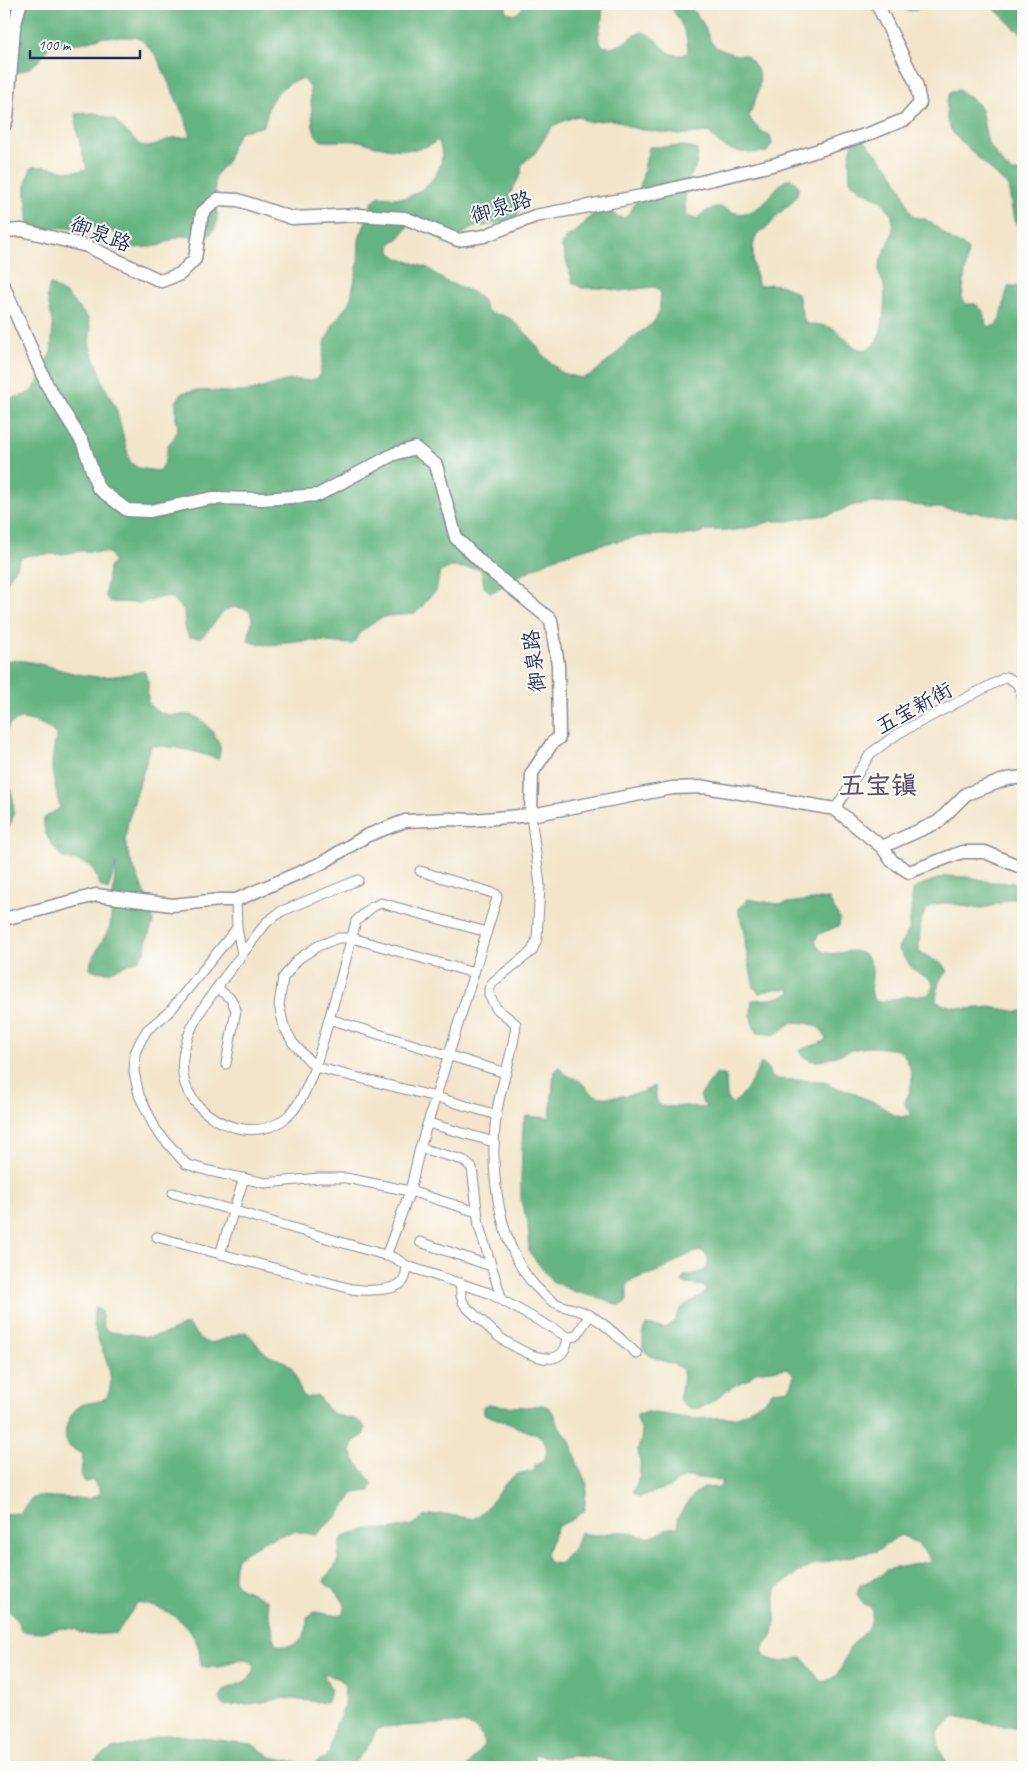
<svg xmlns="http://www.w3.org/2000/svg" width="1027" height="1771" font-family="Caveat,'LXGW WenKai TC',sans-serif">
	<rect width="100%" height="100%" fill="#fdfcf7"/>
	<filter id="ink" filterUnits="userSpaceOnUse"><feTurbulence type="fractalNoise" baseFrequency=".02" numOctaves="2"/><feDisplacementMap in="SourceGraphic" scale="10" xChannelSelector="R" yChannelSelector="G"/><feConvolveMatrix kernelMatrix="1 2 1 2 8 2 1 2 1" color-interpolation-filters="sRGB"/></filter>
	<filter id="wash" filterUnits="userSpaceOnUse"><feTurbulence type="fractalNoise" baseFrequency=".0096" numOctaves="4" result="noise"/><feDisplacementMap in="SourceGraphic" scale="20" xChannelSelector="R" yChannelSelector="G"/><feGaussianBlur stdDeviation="1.12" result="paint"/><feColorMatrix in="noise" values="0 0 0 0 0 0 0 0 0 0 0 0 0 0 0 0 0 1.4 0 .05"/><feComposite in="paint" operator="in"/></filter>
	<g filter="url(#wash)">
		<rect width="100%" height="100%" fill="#f2e5cb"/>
		<g fill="#63b480" stroke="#3f726f" fill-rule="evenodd">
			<path d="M4 4H506V12L516 14 526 4H603L602 20 598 37 602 46C623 50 624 39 642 32 663 38 664 62 688 53 688 34 680 18 668 4H688L703 23 711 42 717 48 736 55H746C769 76 758 92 749 116 754 126 760 131 770 135L772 144 767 152C743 154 723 153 709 132L679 135 638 129 629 127 618 121 609 120 588 122 577 116 559 123 551 128 535 153 522 164 521 174 509 196 519 210 517 219 489 225 471 228 457 239 409 225 399 238 391 243 390 252 398 258 428 268 445 281 475 293 483 301 486 309 492 314 502 315 511 319 530 337 543 355 562 373 581 378 591 375 613 357 627 342 653 323 659 313 661 293 655 287 620 291 603 288H582L573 283 561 244 568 236 578 230 592 215 600 210H609L616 216 625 218C641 202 643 169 649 147L687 146 697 150C699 170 690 172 686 188 684 197 685 208 687 216L696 219C727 192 724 220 749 212 767 207 773 185 790 178L798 185C799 202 788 203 778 215 774 219 772 223 768 227 765 229 760 231 758 233 749 244 754 274 759 286 775 282 785 285 798 294 801 305 801 314 806 324 814 324 825 325 832 328 845 334 852 353 867 349 884 345 886 301 884 286 883 279 878 277 879 268 881 251 898 235 892 217 885 195 862 196 850 181L849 158 854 138 863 139 891 170 902 190 909 210 914 217 925 219 933 224 954 242 962 244 968 250 962 297 966 304H976L983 311 987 327 996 325C1006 310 1002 301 1009 286H1019L1023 289V518L905 504 874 503 854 505 829 515 808 517 789 521H771L757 526 730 531 710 530 701 533 682 536 663 535 642 536 594 546 557 557 521 575 491 593 484 587 481 569 451 567 440 572 436 591 428 598 423 606 415 614 388 616 379 619 361 632 353 644C337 644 322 640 306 641 285 642 267 649 248 641L252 620 250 611C220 598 221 623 200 638L189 637 185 628 184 611 171 598 163 597 142 603 110 602 105 596 109 568 114 561 109 553 83 551 62 554 30 555 21 558 4 587V400L25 395 33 390 38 382 42 368 51 353 53 325 47 296 50 284 67 295 88 318 91 330 89 340 91 350 100 371 102 381 116 408 130 462 138 468 158 471 164 464 168 445 174 438 178 427 176 419V402L182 393C204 387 228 395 251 391 265 388 279 381 293 380 304 379 309 383 319 377L326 340 334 323 350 301 358 264 359 239 366 221 372 202 379 196C388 196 402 200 410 196 432 186 450 163 438 140 424 152 399 151 382 147 374 146 367 143 359 141 346 140 334 142 321 141L315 134 313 127 310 87 303 79C289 80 272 94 268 109 266 116 267 120 262 127L241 131C237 137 234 142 231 149 230 153 229 159 226 163 222 168 216 172 215 179 213 200 226 222 207 238L180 236 158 246 135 248 126 245 112 231 104 227 46 228 36 231 27 229C32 205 18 192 32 167 54 164 64 176 87 169L77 132 75 114 95 113 115 120 140 145 149 147 172 138 191 137 185 119 157 57 143 41 135 37H104L80 43H60L49 46C39 65 25 74 4 74Z"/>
			<path d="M897 4H923L917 10 907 11Z"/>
			<path d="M988 4H1023V35C1010 26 1001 13 988 4Z"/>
			<path d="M959 90 976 102 981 110 988 143 1004 165 1012 172H1023V232L1014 221 1008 186 953 134 947 121V101L951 91Z"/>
			<path d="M4 661C30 657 58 671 83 675 104 679 124 675 144 671L148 680V703C157 714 168 716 183 715 186 715 191 715 194 716 205 720 219 737 220 748 221 751 219 756 218 759 197 752 172 745 151 746L128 822 125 841 129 856 153 913V923L146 943 145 953 138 960 109 972H100L90 969 91 961 110 927 116 864 108 890 100 886C93 862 86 863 63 858 53 846 42 835 44 818L60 808 52 772V761L56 735C47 724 33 720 20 719L10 724 4 736Z"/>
			<path d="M4 768C11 790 22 814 4 834Z"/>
			<path d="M946 876 970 877 991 882 1023 883V897C1008 897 997 907 982 908 973 909 964 906 955 904 931 900 921 909 920 932 920 939 918 945 919 952L944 965 948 972C936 981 938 987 936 1001L944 1005 967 1009 991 1007 1019 1012 1023 1010V1730L955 1716C951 1720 947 1723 942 1727 933 1736 940 1754 947 1762L918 1767H618L614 1761 595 1757 573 1756 554 1758 534 1754 535 1767H467L485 1743C480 1732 475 1727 463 1723L382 1727 375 1731C372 1747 359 1754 352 1767H78L90 1764 112 1749 133 1745 168 1734 252 1744 271 1757 311 1765 324 1758 329 1753 333 1731 344 1707 345 1686 340 1679 323 1674C329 1686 335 1689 326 1703L284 1698 257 1703 224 1706 220 1699 224 1690C237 1684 253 1682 255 1666 245 1653 234 1662 222 1666 216 1669 207 1667 201 1666 199 1658 200 1650 197 1643 184 1617 164 1607 137 1603L117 1633 91 1635 81 1633 75 1629 62 1628 37 1633 21 1631C19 1621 12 1614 4 1607V1514L20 1513 31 1499 38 1496 89 1499 101 1493 93 1480 85 1482 81 1475 83 1454C80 1452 74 1450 70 1447 59 1436 69 1413 80 1406 89 1400 105 1405 109 1392 118 1364 86 1335 95 1307L101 1311 104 1328 110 1332 132 1334 147 1337 164 1334 187 1324C193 1328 197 1337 204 1341 214 1347 233 1333 246 1332 254 1338 258 1348 267 1354 275 1360 285 1359 291 1367 298 1377 297 1390 306 1398L317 1395 329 1411 337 1415 357 1420 365 1427 364 1435 353 1442 351 1451 354 1459 372 1483 370 1491 354 1493 339 1514 316 1535 294 1531 264 1541 237 1558C226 1596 248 1586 267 1601L275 1643C284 1648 297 1647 303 1637 307 1632 307 1624 307 1617L315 1612 332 1615 342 1614 345 1605 339 1595 324 1582C326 1572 332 1572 336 1565 340 1557 338 1546 343 1537L367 1529H381L389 1530 403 1527 412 1525 425 1516 431 1515 444 1514 473 1519C493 1509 499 1483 518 1474 522 1472 529 1472 534 1471L535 1465C549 1460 549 1448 542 1437L484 1414 483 1406 489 1404 503 1406 526 1407 542 1405 548 1407 555 1414 556 1422 569 1439 576 1457 577 1464 587 1484 584 1511 572 1520 558 1526 546 1554 548 1562 559 1564 575 1547 580 1532C596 1539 610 1530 627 1532 634 1533 642 1538 650 1537 662 1535 666 1526 679 1527L677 1518 692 1497 702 1488 720 1487 723 1481 691 1477 682 1478 670 1487 639 1497 633 1492C638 1484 641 1472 640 1462 640 1458 638 1453 638 1450 640 1438 646 1434 637 1423V1415L643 1412H649L694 1419 737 1417 746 1413 752 1407 763 1402 773 1391 789 1389 793 1382V1373L787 1368C782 1369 760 1371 756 1372 753 1374 752 1376 750 1378 745 1382 738 1383 732 1387 718 1395 694 1423 679 1399L682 1385 683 1369C670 1360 653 1362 643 1349V1334L646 1325 666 1328 676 1320C678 1301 696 1304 706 1290L703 1286 687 1284 682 1281 684 1276C694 1272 710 1275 708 1260 708 1256 705 1254 702 1251 685 1253 676 1263 661 1270 650 1275 637 1276 627 1284V1301L619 1306 604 1299 577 1293 552 1281 529 1252 528 1222 521 1202V1177L523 1124 526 1116 550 1118 554 1072 559 1067C567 1079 572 1075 581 1082 586 1086 588 1092 595 1095 604 1100 631 1095 641 1092 646 1090 650 1087 655 1086L657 1102 663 1107 687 1106 701 1108 708 1107 703 1104 700 1096 717 1073 726 1076 727 1099 732 1104C746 1094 753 1079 761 1063L767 1066 770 1074 774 1079 826 1081 832 1087 853 1092 859 1096 879 1104 892 1114 901 1117 912 1115C910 1111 905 1107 905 1102 906 1099 909 1094 910 1091 914 1078 911 1066 904 1055 900 1050 895 1049 890 1049 879 1047 867 1046 856 1049 836 1053 816 1072 799 1052 807 1044 818 1047 826 1039 822 1023 806 1023 793 1022L774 1035 758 1033C749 1023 751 1012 752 1000L772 999 789 994 790 989H774L759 993 754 988 745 944V932L739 915V908L748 899 778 904 821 899H829L840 919 839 926 819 934 815 941C825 966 847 944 863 954 881 965 865 987 875 1001 886 1004 898 996 910 996 915 995 921 997 926 995 928 995 930 992 932 991L933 984 929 978C915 974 905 961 898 948L909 930 913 890 926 883ZM901 1535 918 1544 932 1561 886 1570 880 1576 860 1585 857 1594 863 1603 872 1608C873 1631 864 1630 852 1645 840 1661 846 1677 821 1682L802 1657C786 1662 781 1664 766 1657L762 1650C766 1644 771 1639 773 1633 778 1619 773 1603 776 1589L799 1572 816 1564 877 1551C886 1546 892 1539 901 1535Z"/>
		</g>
	</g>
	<g filter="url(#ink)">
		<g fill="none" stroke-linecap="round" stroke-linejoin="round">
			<g stroke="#868a94" stroke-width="11">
				<g id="street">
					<path d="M835 809 871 753 899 733 1006 677C1019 682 1020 688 1023 700"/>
					<path d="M531 815 540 885 537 939 532 951 493 982 489 989V995L496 1008 516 1024C513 1056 500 1085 496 1117 489 1175 499 1264 552 1301 561 1308 576 1308 587 1314 606 1323 621 1340 637 1354"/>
					<path d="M358 880 282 911 267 922C252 941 238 960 223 979 207 1002 190 1022 184 1051 181 1067 182 1084 192 1098 213 1128 262 1143 290 1114 311 1093 323 1040 331 1012 340 982 348 952 356 921L372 907 381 903 487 932"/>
					<path d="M236 900 237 928 242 954"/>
					<path d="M237 928 170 1011 147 1030 140 1042 135 1053 134 1072 139 1095 156 1130 186 1164 209 1171 265 1183 319 1178H346L410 1191 477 1212"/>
					<path d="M474 973 352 938H338L318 946 298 959 283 978 279 1005 284 1027 293 1043 315 1067 436 1097 497 1115"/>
					<path d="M217 988 231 999 236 1010 226 1064"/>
					<path d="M329 1019 506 1073"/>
					<path d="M428 1123 494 1142"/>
					<path d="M420 1148 463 1160 472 1168 479 1226 502 1300"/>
					<path d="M173 1193 395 1258 407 1266 489 1293 568 1337 576 1336 590 1315"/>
					<path d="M157 1237 352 1289C363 1291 390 1291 400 1284 406 1281 406 1272 407 1266"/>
					<path d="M420 1242 491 1266"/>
					<path d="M220 1254 244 1178"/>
					<path d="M386 1256 410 1191 420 1148 497 898 496 894 420 871"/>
					<path d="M461 1283C460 1290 460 1295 463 1302 467 1309 476 1316 482 1321 488 1327 495 1334 502 1339 522 1352 564 1376 568 1337"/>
				</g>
			</g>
			<g stroke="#868a94" stroke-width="15">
				<g id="secondary">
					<path d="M4 126 7 118 14 28 20 4"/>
					<path d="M4 231 22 230 87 246 161 281 180 274 195 259 202 213 218 199 238 200 292 218 358 215 405 218 458 240 484 236 535 216 642 196 776 164 874 132 906 119 920 103 916 83 877 4"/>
					<path d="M4 287 47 385 83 443 98 488 127 510 150 511 212 498 263 499 318 495 394 454 415 448 436 465 456 538 486 567 551 620 558 665 559 738 552 743 532 773 531 815"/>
					<path d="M882 847 938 822 966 794 1007 779 1023 777"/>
					<path d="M4 919 96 895 172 905 220 900H236L322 863 366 836 405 821 450 819 473 820 531 815 672 788 705 787 835 809 882 847 892 861 909 872 962 852H985L1023 868"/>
				</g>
			</g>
			<use href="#street" stroke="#fff" stroke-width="9"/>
			<use href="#secondary" stroke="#fff" stroke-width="12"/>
		</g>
	</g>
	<g text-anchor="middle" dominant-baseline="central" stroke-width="4" stroke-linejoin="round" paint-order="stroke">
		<g font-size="21" fill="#1b2f5e" stroke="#fdfcf7">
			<text transform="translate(501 207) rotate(-17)">御泉路</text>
			<text transform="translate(101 234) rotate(21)">御泉路</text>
			<text transform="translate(534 661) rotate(-97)">御泉路</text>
			<text transform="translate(914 708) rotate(-29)">五宝新街</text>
		</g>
		<g font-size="26" font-weight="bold" fill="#5e5169" stroke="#fdfcf7">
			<text x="878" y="785">五宝镇</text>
		</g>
	</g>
	<rect width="1027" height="1771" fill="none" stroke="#fdfcf7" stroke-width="20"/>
	<path d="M30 50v8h110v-8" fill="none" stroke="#1b2f5e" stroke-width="2.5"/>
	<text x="38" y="50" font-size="15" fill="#1b2f5e" stroke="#fdfcf7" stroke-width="4" paint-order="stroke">100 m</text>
</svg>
